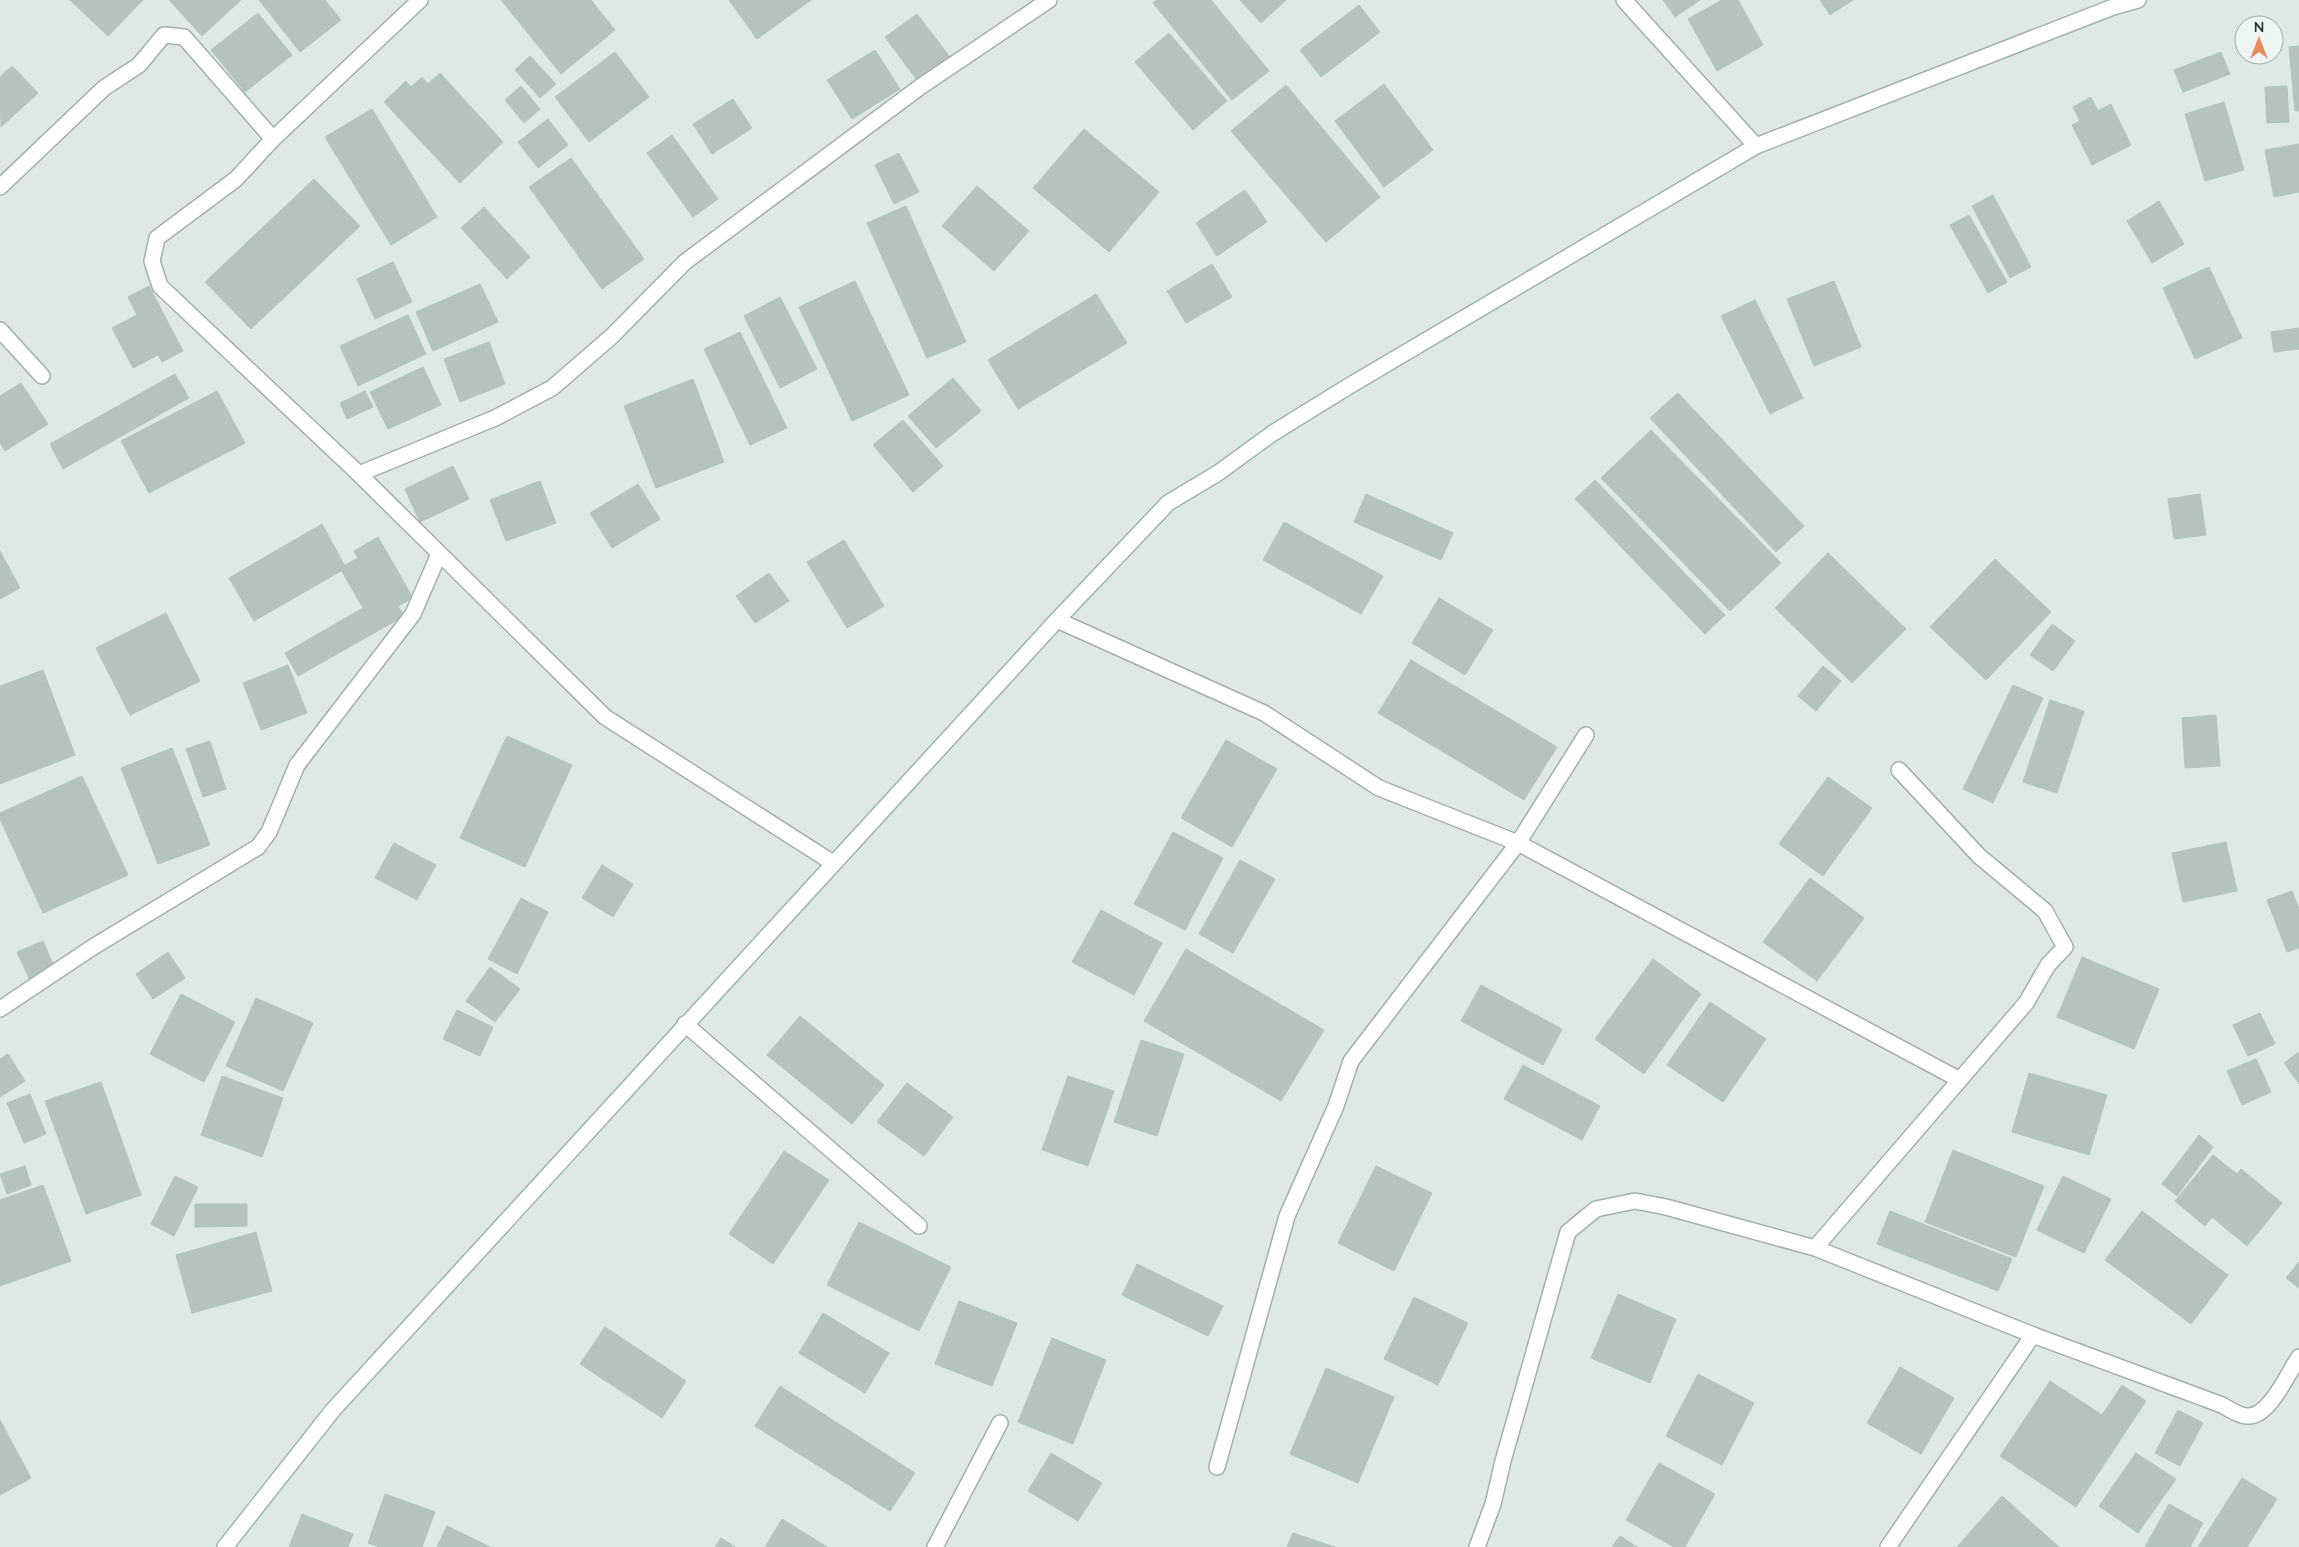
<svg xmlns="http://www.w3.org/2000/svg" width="2299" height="1547" font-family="Mulish,sans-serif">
	<rect width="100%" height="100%" fill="#dee9e5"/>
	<g fill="#b4c3be" stroke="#b1c2bd">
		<path d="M70 0H143L108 36Z"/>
		<path d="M169 0H241L202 36Z"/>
		<path d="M259 0H325L341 20 300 52Z"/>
		<path d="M501 0H591L615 30 561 74Z"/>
		<path d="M729 0H811L757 39Z"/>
		<path d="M1157 0H1211L1269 71 1232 100 1153 3Z"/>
		<path d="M1240 0H1286L1261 23Z"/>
		<path d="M1663 0H1700L1675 17Z"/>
		<path d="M1722 0H1738L1763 45 1717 71 1688 19Z"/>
		<path d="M1820 0H1853L1830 15Z"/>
		<path d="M1359 5 1380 32 1321 77 1300 50Z"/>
		<path d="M258 13 292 55 245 92 211 50Z"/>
		<path d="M917 14 950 57 917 80 885 37Z"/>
		<path d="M1169 33 1227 101 1193 130 1135 62Z"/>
		<path d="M2299 46V111H2295L2289 47Z"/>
		<path d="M875 50 900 89 852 119 827 80Z"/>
		<path d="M615 52 649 97 589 142 555 97Z"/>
		<path d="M2221 52 2230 74 2183 92 2174 70Z"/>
		<path d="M530 56 556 84 540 98 515 70Z"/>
		<path d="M12 66 38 93 1 127 0 77Z"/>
		<path d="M440 73 503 142 460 183 384 102 406 81 411 87 422 77 428 84Z"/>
		<path d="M1384 84 1433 150 1384 187 1335 121Z"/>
		<path d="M1286 85 1380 197 1326 242 1231 131Z"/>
		<path d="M521 86 540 109 524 123 505 100Z"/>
		<path d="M2287 86 2289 122 2267 123 2265 87Z"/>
		<path d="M2091 97 2098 111 2111 104 2131 145 2092 165 2072 125 2080 121 2073 107Z"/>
		<path d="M733 99 752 128 712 154 693 124Z"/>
		<path d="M2224 102 2244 170 2205 181 2185 114Z"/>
		<path d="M372 109 437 217 391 245 325 137Z"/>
		<path d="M548 119 568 145 538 168 518 142Z"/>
		<path d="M1084 129 1159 192 1109 252 1033 188Z"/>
		<path d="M672 135 718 199 693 217 647 153Z"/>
		<path d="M2299 144V192L2274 197 2265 150Z"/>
		<path d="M899 153 919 192 894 204 875 165Z"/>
		<path d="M571 158 644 259 602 289 529 187Z"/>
		<path d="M314 179 360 226 251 329 205 282Z"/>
		<path d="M977 186 1029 231 994 271 942 226Z"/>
		<path d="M1245 190 1267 222 1217 256 1196 223Z"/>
		<path d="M1993 195 2031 267 2010 278 1972 206Z"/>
		<path d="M2159 201 2184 244 2152 263 2127 221Z"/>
		<path d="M906 206 966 342 927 358 867 223Z"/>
		<path d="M484 207 530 257 507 279 461 228Z"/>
		<path d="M1969 215 2007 282 1988 293 1950 225Z"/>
		<path d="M393 262 412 302 375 319 357 279Z"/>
		<path d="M1212 264 1232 297 1186 323 1167 291Z"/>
		<path d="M2209 267 2242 338 2195 359 2163 288Z"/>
		<path d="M855 281 909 395 852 421 799 307Z"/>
		<path d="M1834 281 1861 347 1814 366 1787 299Z"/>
		<path d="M480 284 498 322 433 351 416 312Z"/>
		<path d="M149 286 183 351 162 362 158 355 133 368 112 328 137 315 128 297Z"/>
		<path d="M1096 294 1127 343 1018 409 988 360Z"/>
		<path d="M780 297 817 369 780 388 744 316Z"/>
		<path d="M1755 300 1803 398 1770 414 1721 316Z"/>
		<path d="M408 315 426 354 358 386 340 346Z"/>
		<path d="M2299 328V349L2274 352 2271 332Z"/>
		<path d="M740 332 787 428 750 445 704 349Z"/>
		<path d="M489 342 505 384 460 402 444 359Z"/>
		<path d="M423 367 441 405 388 429 370 392Z"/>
		<path d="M175 374 189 398 63 469 50 444Z"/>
		<path d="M953 378 981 411 936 448 908 416Z"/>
		<path d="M693 379 724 462 656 488 624 406Z"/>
		<path d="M21 383 48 424 5 451 0 443V396Z"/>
		<path d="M217 391 245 443 149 493 121 441Z"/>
		<path d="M365 391 373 407 347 419 340 403Z"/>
		<path d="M1678 393 1804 526 1776 552 1650 418Z"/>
		<path d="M903 420 943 466 913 492 873 445Z"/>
		<path d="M1651 430 1781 563 1730 611 1601 478Z"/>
		<path d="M453 466 469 499 420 522 405 489Z"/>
		<path d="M1595 480 1725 615 1705 634 1575 499Z"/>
		<path d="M540 481 556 523 506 541 490 500Z"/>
		<path d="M638 484 660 519 612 548 590 513Z"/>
		<path d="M1366 494 1453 533 1441 560 1354 522Z"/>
		<path d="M2200 494 2206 535 2174 539 2168 499Z"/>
		<path d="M1284 522 1383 576 1361 614 1263 560Z"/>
		<path d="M322 524 346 568 254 621 229 578Z"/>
		<path d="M378 537 413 598 398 606 404 616 298 676 285 653 363 608 340 568 358 558 354 551Z"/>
		<path d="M844 540 884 606 847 628 807 562Z"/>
		<path d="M0 551 20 588 0 599Z"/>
		<path d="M1828 553 1906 629 1852 683 1775 608Z"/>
		<path d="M1995 559 2051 612 1986 680 1930 627Z"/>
		<path d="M769 573 789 601 755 623 736 596Z"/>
		<path d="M1439 598 1493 630 1465 675 1412 643Z"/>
		<path d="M166 613 200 681 130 715 96 648Z"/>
		<path d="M2052 624 2075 641 2053 671 2030 655Z"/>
		<path d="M1411 660 1557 747 1524 800 1378 713Z"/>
		<path d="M288 665 307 713 261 730 243 683Z"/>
		<path d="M1823 666 1841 681 1816 711 1798 696Z"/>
		<path d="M43 670 75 755 0 784V686Z"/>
		<path d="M2013 685 2043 698 1993 803 1963 789Z"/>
		<path d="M2050 700 2084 711 2057 793 2023 782Z"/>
		<path d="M2216 715 2220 766 2185 768 2182 718Z"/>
		<path d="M507 736 572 765 525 867 460 838Z"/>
		<path d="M1226 740 1277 769 1232 847 1181 818Z"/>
		<path d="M210 741 226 789 203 797 186 749Z"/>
		<path d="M172 748 210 845 158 864 121 768Z"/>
		<path d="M82 776 128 875 43 913 0 819V813Z"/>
		<path d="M1828 777 1872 808 1823 876 1779 844Z"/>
		<path d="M1173 832 1223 858 1185 930 1134 904Z"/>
		<path d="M2226 842 2237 891 2183 902 2172 853Z"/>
		<path d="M394 843 436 865 417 900 375 878Z"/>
		<path d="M1240 860 1275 879 1233 953 1199 934Z"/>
		<path d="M602 865 633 884 613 917 582 898Z"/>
		<path d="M1810 878 1864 918 1817 981 1763 942Z"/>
		<path d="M2292 891 2299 909V948L2287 952 2267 900Z"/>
		<path d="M521 898 548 912 517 974 488 959Z"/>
		<path d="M1101 910 1162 943 1134 995 1072 962Z"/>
		<path d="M43 941 55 969 30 980 17 952Z"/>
		<path d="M1186 949 1324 1030 1281 1101 1144 1021Z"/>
		<path d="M168 952 185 978 153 999 136 974Z"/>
		<path d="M2082 957 2159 989 2134 1049 2057 1017Z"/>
		<path d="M1653 959 1701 994 1644 1074 1595 1039Z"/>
		<path d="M490 967 520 989 495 1022 466 1001Z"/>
		<path d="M1481 985 1562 1029 1543 1065 1461 1021Z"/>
		<path d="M181 994 235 1022 204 1082 150 1054Z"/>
		<path d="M256 998 313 1023 283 1091 226 1066Z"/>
		<path d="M1710 1002 1766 1039 1723 1102 1667 1065Z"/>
		<path d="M457 1010 493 1027 480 1056 443 1039Z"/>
		<path d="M2260 1013 2275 1044 2248 1056 2233 1025Z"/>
		<path d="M800 1016 884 1085 852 1124 767 1055Z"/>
		<path d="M1141 1040 1184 1054 1157 1136 1114 1122Z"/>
		<path d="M2299 1052V1084L2284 1063Z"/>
		<path d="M8 1054 25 1081 0 1097V1059Z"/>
		<path d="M2256 1059 2271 1092 2242 1105 2227 1071Z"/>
		<path d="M1523 1065 1600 1106 1582 1140 1504 1099Z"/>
		<path d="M2029 1073 2107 1095 2089 1155 2012 1132Z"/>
		<path d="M222 1076 283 1098 262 1157 201 1135Z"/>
		<path d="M1068 1076 1114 1091 1088 1166 1042 1150Z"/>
		<path d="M101 1082 141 1195 86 1214 45 1101Z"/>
		<path d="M907 1083 953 1117 924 1156 877 1122Z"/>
		<path d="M30 1094 46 1134 24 1143 7 1103Z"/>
		<path d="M2199 1135 2213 1147 2177 1196 2162 1184Z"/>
		<path d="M1953 1150 2044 1186 2016 1257 1925 1222Z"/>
		<path d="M784 1151 829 1180 773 1264 729 1234Z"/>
		<path d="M2213 1155 2237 1174 2241 1169 2282 1203 2247 1246 2212 1217 2205 1226 2175 1201Z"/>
		<path d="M25 1166 31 1185 7 1194 0 1174Z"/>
		<path d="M1376 1166 1432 1193 1394 1271 1338 1243Z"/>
		<path d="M175 1176 198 1187 174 1236 151 1224Z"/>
		<path d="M2063 1176 2111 1199 2084 1253 2037 1230Z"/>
		<path d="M43 1185 71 1261 0 1286V1200Z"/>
		<path d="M195 1204H247V1226L195 1227Z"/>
		<path d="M1890 1211 2012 1259 1998 1291 1877 1244Z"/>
		<path d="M2142 1211 2228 1275 2191 1324 2105 1260Z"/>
		<path d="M859 1222 951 1267 919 1331 827 1285Z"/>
		<path d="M256 1232 272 1291 192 1313 176 1255Z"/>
		<path d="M2299 1262V1288L2286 1278Z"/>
		<path d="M1137 1264 1223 1306 1208 1336 1122 1295Z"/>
		<path d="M1618 1294 1676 1319 1650 1383 1591 1358Z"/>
		<path d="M1414 1297 1468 1323 1438 1385 1384 1359Z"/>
		<path d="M959 1301 1017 1323 992 1386 935 1364Z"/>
		<path d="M823 1313 889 1353 865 1393 799 1353Z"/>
		<path d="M605 1327 686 1381 662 1418 580 1364Z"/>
		<path d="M1052 1338 1106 1360 1073 1444 1018 1422Z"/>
		<path d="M1900 1367 1954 1398 1921 1454 1867 1423Z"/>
		<path d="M1326 1368 1394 1397 1358 1483 1290 1454Z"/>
		<path d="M1698 1374 1754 1403 1722 1465 1666 1436Z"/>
		<path d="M2050 1381 2102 1415 2122 1385 2146 1401 2076 1507 2000 1456Z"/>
		<path d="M780 1386 915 1473 890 1511 755 1426Z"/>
		<path d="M2178 1410 2203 1423 2180 1466 2155 1453Z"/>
		<path d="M0 1420 31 1478 0 1495Z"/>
		<path d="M1051 1453 1102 1483 1078 1521 1028 1491Z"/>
		<path d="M2136 1453 2176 1479 2138 1533 2099 1506Z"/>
		<path d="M1659 1463 1715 1494 1685 1547H1674L1626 1520Z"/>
		<path d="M2242 1478 2277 1499 2247 1547H2198Z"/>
		<path d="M385 1494 435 1512 422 1547H379L368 1543Z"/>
		<path d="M2002 1496 2059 1547H1957Z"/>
		<path d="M2169 1504 2203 1523 2190 1547H2145Z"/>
		<path d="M302 1514 353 1534 348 1547H289Z"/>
		<path d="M782 1519 827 1547H765Z"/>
		<path d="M447 1526 490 1547H437Z"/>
		<path d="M1293 1533 1335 1547H1287Z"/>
		<path d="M1620 1536 1637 1547H1612Z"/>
		<path d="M721 1538 735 1547H715Z"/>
	</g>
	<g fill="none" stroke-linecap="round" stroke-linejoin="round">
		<g stroke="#a1b0ac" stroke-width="18">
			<g id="street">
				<path d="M420 0 273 139 236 179 157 238 152 261 160 286 359 474 605 717 833 863"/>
				<path d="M1624 0 1756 146"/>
				<path d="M0 187 104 88 139 65 164 35 184 37 273 139"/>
				<path d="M0 330 42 376"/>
				<path d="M359 474 495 418 552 388 612 336 685 262 920 87 1049 0"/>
				<path d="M1057 620 1264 713 1379 788 1518 843 1960 1080"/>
				<path d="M0 1009 93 947 258 847 269 832 297 765 413 614 439 554"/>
				<path d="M685 1024 919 1226"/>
				<path d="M1815 1248 2026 1003 2048 965 2065 947 2045 911 1979 856 1899 770"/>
				<path d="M1217 1467 1287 1216 1336 1106 1351 1061 1518 843 1586 735"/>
				<path d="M935 1547 1000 1423"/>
				<path d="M1477 1547 1493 1504 1503 1461 1568 1232 1596 1209 1635 1201 1666 1207 1815 1248 2033 1335 2222 1405C2229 1409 2239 1416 2247 1416 2269 1418 2288 1373 2299 1357"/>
				<path d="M1888 1547 2033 1335"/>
			</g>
		</g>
		<g stroke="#9eb4ae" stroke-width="18">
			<path id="secondary" d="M225 1547 333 1410 1057 620 1168 503 1218 473 1273 433 1349 386 1756 146 2113 7 2138 0"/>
		</g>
		<use href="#street" stroke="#fff" stroke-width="15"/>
		<use href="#secondary" stroke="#fff" stroke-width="15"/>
	</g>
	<g transform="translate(2259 40)"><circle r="24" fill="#eef6f3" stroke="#9caaa6"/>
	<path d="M0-4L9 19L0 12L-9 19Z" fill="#ea8d5b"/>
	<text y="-8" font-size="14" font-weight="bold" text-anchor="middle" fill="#203733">N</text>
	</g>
</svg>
